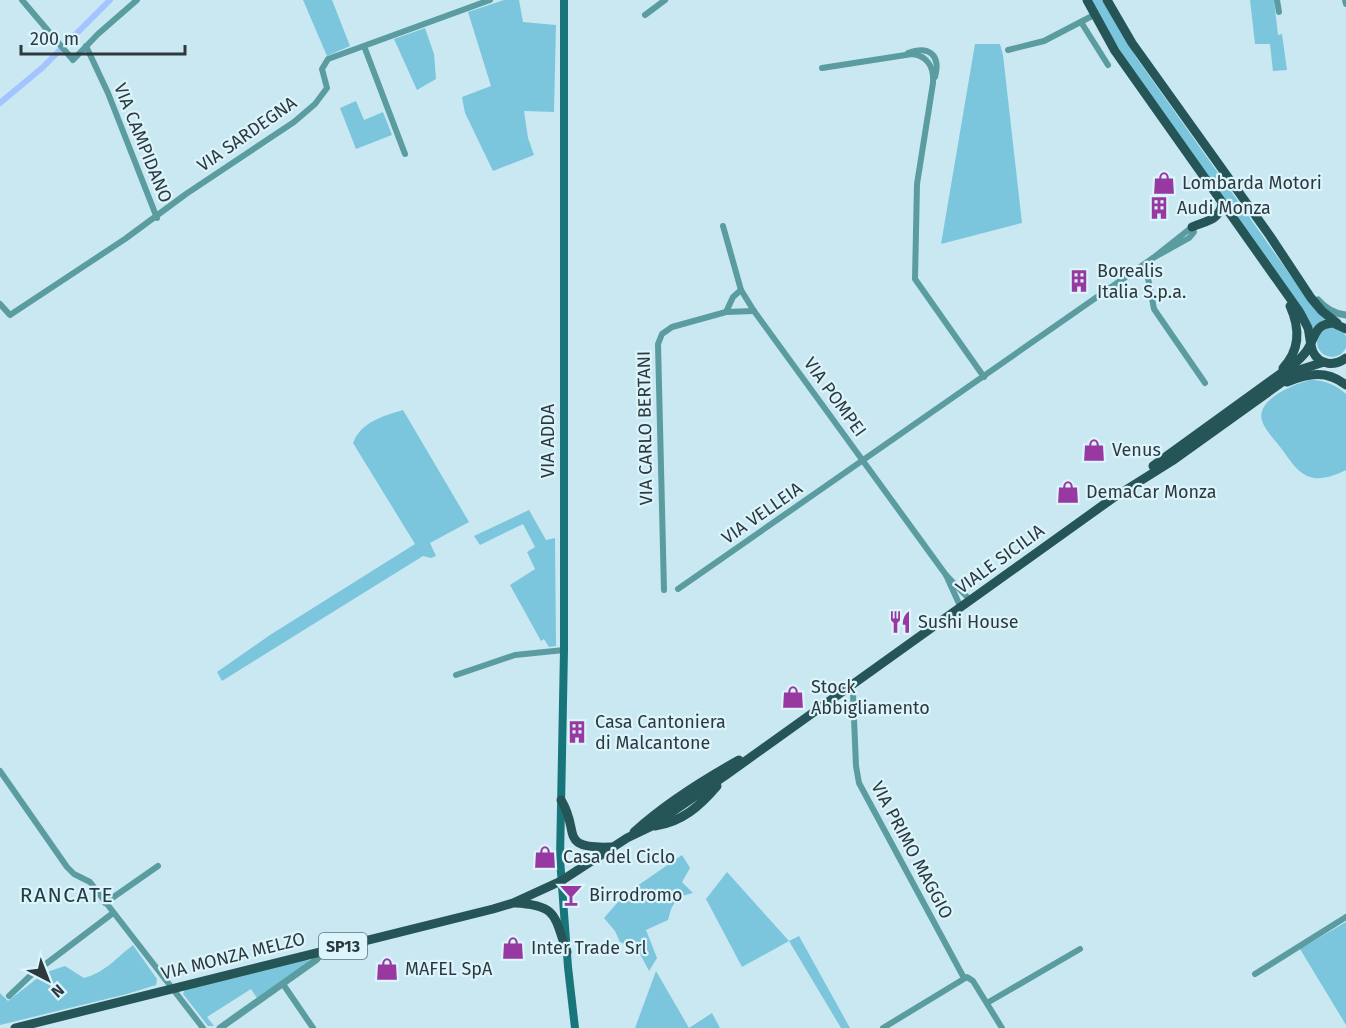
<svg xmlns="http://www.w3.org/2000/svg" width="1346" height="1028" font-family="'Fira Sans',sans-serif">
	<rect width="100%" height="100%" fill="#cae8f2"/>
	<g fill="#7cc6dd">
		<path d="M303 0H332L350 46 327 56Z"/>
		<path d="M504 0H519L523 22 556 25 554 112 524 111 528 138 534 155 493 171 465 113 462 97 491 86 468 12Z"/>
		<path d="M1090 0H1102L1136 57 1310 303 1327 320 1312 331 1127 62Z"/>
		<path d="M1250 0H1274L1278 35 1282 34 1287 70 1273 71 1270 44H1255Z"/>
		<path d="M425 28 434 54 436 79 417 90 394 39Z"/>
		<path d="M975 44H1000L1003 55 1022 223 941 244Z"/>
		<path d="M356 101 364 120 383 112 392 135 356 149 340 108Z"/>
		<circle cx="1332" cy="342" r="15"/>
		<path d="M1311 380C1325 380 1336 385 1346 394V470C1336 475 1321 481 1310 477 1299 474 1290 461 1284 452 1277 442 1266 432 1262 421 1255 400 1295 383 1311 380Z"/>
		<path d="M403 410 469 522 430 543 436 556 431 558 423 556 222 681 217 672 270 635 415 544 353 443C361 422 383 416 403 410Z"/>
		<path d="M529 510 546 540 555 538 556 646 549 647 544 639 541 641 510 585 535 569 527 552 535 547 523 524 480 545 474 536Z"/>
		<path d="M682 855 690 868 682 882 693 893 678 897 671 909 668 920 646 930 657 958 649 971 638 950 620 942 615 931 604 918 618 902 640 884Z"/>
		<path d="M727 872 789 941 799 936 850 1028H841L789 941 742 967 706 899Z"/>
		<path d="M1346 922V1025L1300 949Z"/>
		<path d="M133 945 157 979 156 985 127 994 0 1025V993L8 1001 44 973 65 966 84 978C106 972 116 958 133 945Z"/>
		<path d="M307 957 309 961 257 998 251 989 207 1017 214 1026H208L183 994 185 989Z"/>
		<path d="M656 971 689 1028 712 1013 720 1028H635Z"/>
	</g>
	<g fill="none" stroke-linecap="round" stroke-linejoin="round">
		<path stroke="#a3c4ff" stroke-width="6" d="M0 103 42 68 110 0"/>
		<g stroke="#5a9c9f" stroke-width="6">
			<path d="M22 0 73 60 98 34 137 0"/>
			<path d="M1277 0 1279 12"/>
			<path d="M1345 0 1346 4"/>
			<path d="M645 15 665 0"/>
			<path d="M1081 22 1108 65"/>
			<path d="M86 46 108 93 157 218"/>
			<path d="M364 46 405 154"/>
			<path d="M1008 50 1044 41 1094 15"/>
			<path d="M908 53C929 45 941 55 935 77"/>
			<path d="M822 68 912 54C928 56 934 68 933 83L917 184 915 279 984 377"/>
			<path d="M723 226 741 290 754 311 946 575"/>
			<path d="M1192 227 1194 232 1189 238 1153 258Z"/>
			<path d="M1142 267 1148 278 1154 309 1205 383"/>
			<path d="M0 304 10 315 125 239 186 194 294 122 315 104 327 88 322 69 328 59 490 0"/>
			<path d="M726 312 733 297 741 290"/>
			<path d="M678 589 1153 258"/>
			<path d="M664 590 658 344 662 334 672 327 726 312 754 311"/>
			<path d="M961 608 946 575 971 601"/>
			<path d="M456 675 515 655 564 650"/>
			<path d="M853 694 856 766 859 783 964 978"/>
			<path d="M0 771 67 867 74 874 90 882 203 1028"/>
			<path d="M105 903 158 866"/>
			<path d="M1255 974 1346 917"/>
			<path d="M283 984 313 1028"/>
			<path d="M9 996 30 976 113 913"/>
			<path d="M987 1003 1080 949"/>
			<path d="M883 1028 967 977 973 981 1002 1028"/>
		</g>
		<g stroke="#5a9c9f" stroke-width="7">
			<path d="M1318 300C1326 309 1334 314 1346 315"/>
			<path d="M220 1028 316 960 324 950"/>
		</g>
		<path stroke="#18767a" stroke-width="8" d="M564 0V650L560 859 568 967 575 1028"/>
		<g stroke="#265557" stroke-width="9">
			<path d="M1087 0 1115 51 1299 311C1302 316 1305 322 1308 328 1310 336 1310 345 1313 352 1320 366 1335 366 1346 358"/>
			<path d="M1107 0 1132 43 1270 236 1311 298 1322 311 1337 323"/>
			<path d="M1192 227C1205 221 1219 221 1222 204"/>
			<path d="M1283 368C1300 350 1300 328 1290 306"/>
			<path d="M1287 382C1309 373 1327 370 1346 385"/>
			<path d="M1153 466 1294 364C1300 359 1307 352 1310 345 1316 333 1317 324 1333 323L1346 329"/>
			<path d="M561 800C581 832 557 849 611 847"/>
			<path d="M655 826C682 822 700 806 717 786"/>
			<path d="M634 832C665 804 703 780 739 760"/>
			<path d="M515 903C558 905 554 916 567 952"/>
			<path d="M15 1028 493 909 513 903 561 881 627 838 650 827 726 775 1113 498 1172 461 1299 370 1324 362"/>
		</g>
	</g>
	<defs>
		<g id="shop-bare" transform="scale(1.8)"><path d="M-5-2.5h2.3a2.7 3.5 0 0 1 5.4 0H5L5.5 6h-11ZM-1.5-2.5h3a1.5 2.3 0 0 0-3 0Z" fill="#9839a1" stroke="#dcf4fc" stroke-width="2.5" paint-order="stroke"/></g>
		<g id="building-bare" transform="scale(1.8)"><path d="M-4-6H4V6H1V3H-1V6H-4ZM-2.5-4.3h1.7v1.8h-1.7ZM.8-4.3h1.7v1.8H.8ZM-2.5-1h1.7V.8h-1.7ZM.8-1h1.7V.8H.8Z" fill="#9839a1" stroke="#dcf4fc" stroke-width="2.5" paint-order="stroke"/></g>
		<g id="restaurant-bare" transform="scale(1.8)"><path d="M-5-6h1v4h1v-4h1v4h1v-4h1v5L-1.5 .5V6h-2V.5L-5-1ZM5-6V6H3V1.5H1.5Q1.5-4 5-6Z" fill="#9839a1" stroke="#dcf4fc" stroke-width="2.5" paint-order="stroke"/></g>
		<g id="bar-bare" transform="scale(1.8)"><path d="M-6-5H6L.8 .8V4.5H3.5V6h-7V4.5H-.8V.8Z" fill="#9839a1" stroke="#dcf4fc" stroke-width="2.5" paint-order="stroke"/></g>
	</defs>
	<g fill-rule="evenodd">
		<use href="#shop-bare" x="1164" y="183"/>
		<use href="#building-bare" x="1159" y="208"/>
		<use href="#building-bare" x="1079" y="281"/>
		<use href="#shop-bare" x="1094" y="450"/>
		<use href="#shop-bare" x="1068" y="492"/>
		<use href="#restaurant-bare" x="900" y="622"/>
		<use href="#shop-bare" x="793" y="697"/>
		<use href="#building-bare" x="577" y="732"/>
		<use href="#shop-bare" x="545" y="857"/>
		<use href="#bar-bare" x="571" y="895"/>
		<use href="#shop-bare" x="513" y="948"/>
		<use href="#shop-bare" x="387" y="969"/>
	</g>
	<g text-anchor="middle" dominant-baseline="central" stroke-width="4.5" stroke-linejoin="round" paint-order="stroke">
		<rect fill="#dcf4fc" stroke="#627176" stroke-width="1.5" x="319" y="933" width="48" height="26" rx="4.5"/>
		<g font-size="16" font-weight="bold" fill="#2d393d">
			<text x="343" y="946">SP13</text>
		</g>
		<g font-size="18" fill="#2d393d" stroke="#dcf4fc">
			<text transform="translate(247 134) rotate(-35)">VIA SARDEGNA</text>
			<text transform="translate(143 143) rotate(68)">VIA CAMPIDANO</text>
			<text transform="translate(835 397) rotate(54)">VIA POMPEI</text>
			<text transform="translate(645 428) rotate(-91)">VIA CARLO BERTANI</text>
			<text transform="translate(548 441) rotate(-90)">VIA ADDA</text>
			<text transform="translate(762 513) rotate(-35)">VIA VELLEIA</text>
			<text transform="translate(1000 559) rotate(-36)">VIALE SICILIA</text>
			<text transform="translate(912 850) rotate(62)">VIA PRIMO MAGGIO</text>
			<text transform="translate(233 956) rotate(-14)">VIA MONZA MELZO</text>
		</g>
		<g font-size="18" fill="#2d393d" stroke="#dcf4fc" text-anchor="start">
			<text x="1182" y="183">Lombarda Motori</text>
			<text x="1177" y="208">Audi Monza</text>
			<text x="1097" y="271">Borealis<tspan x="1097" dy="21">Italia S.p.a.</tspan></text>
			<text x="1112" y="450">Venus</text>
			<text x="1086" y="492">DemaCar Monza</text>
			<text x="918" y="622">Sushi House</text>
			<text x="811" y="687">Stock<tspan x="811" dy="21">Abbigliamento</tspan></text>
			<text x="595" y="722">Casa Cantoniera<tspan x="595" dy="21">di Malcantone</tspan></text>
			<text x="563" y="857">Casa del Ciclo</text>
			<text x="589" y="895">Birrodromo</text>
			<text x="531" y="948">Inter Trade Srl</text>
			<text x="405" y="969">MAFEL SpA</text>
		</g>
		<g font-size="21" letter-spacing="1.5" fill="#233c44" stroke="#dcf4fc">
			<text x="67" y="895">RANCATE</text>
		</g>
	</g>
	<g transform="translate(48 980) rotate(138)" stroke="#dcf4fc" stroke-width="4.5" paint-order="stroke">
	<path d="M0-4.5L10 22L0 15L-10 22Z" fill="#2d393d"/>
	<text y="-9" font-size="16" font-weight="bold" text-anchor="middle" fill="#2d393d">N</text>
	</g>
	<path d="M21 45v9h164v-9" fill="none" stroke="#2d393d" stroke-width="3"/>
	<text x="30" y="45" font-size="18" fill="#2d393d" stroke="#dcf4fc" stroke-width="4.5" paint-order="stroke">200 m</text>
</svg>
